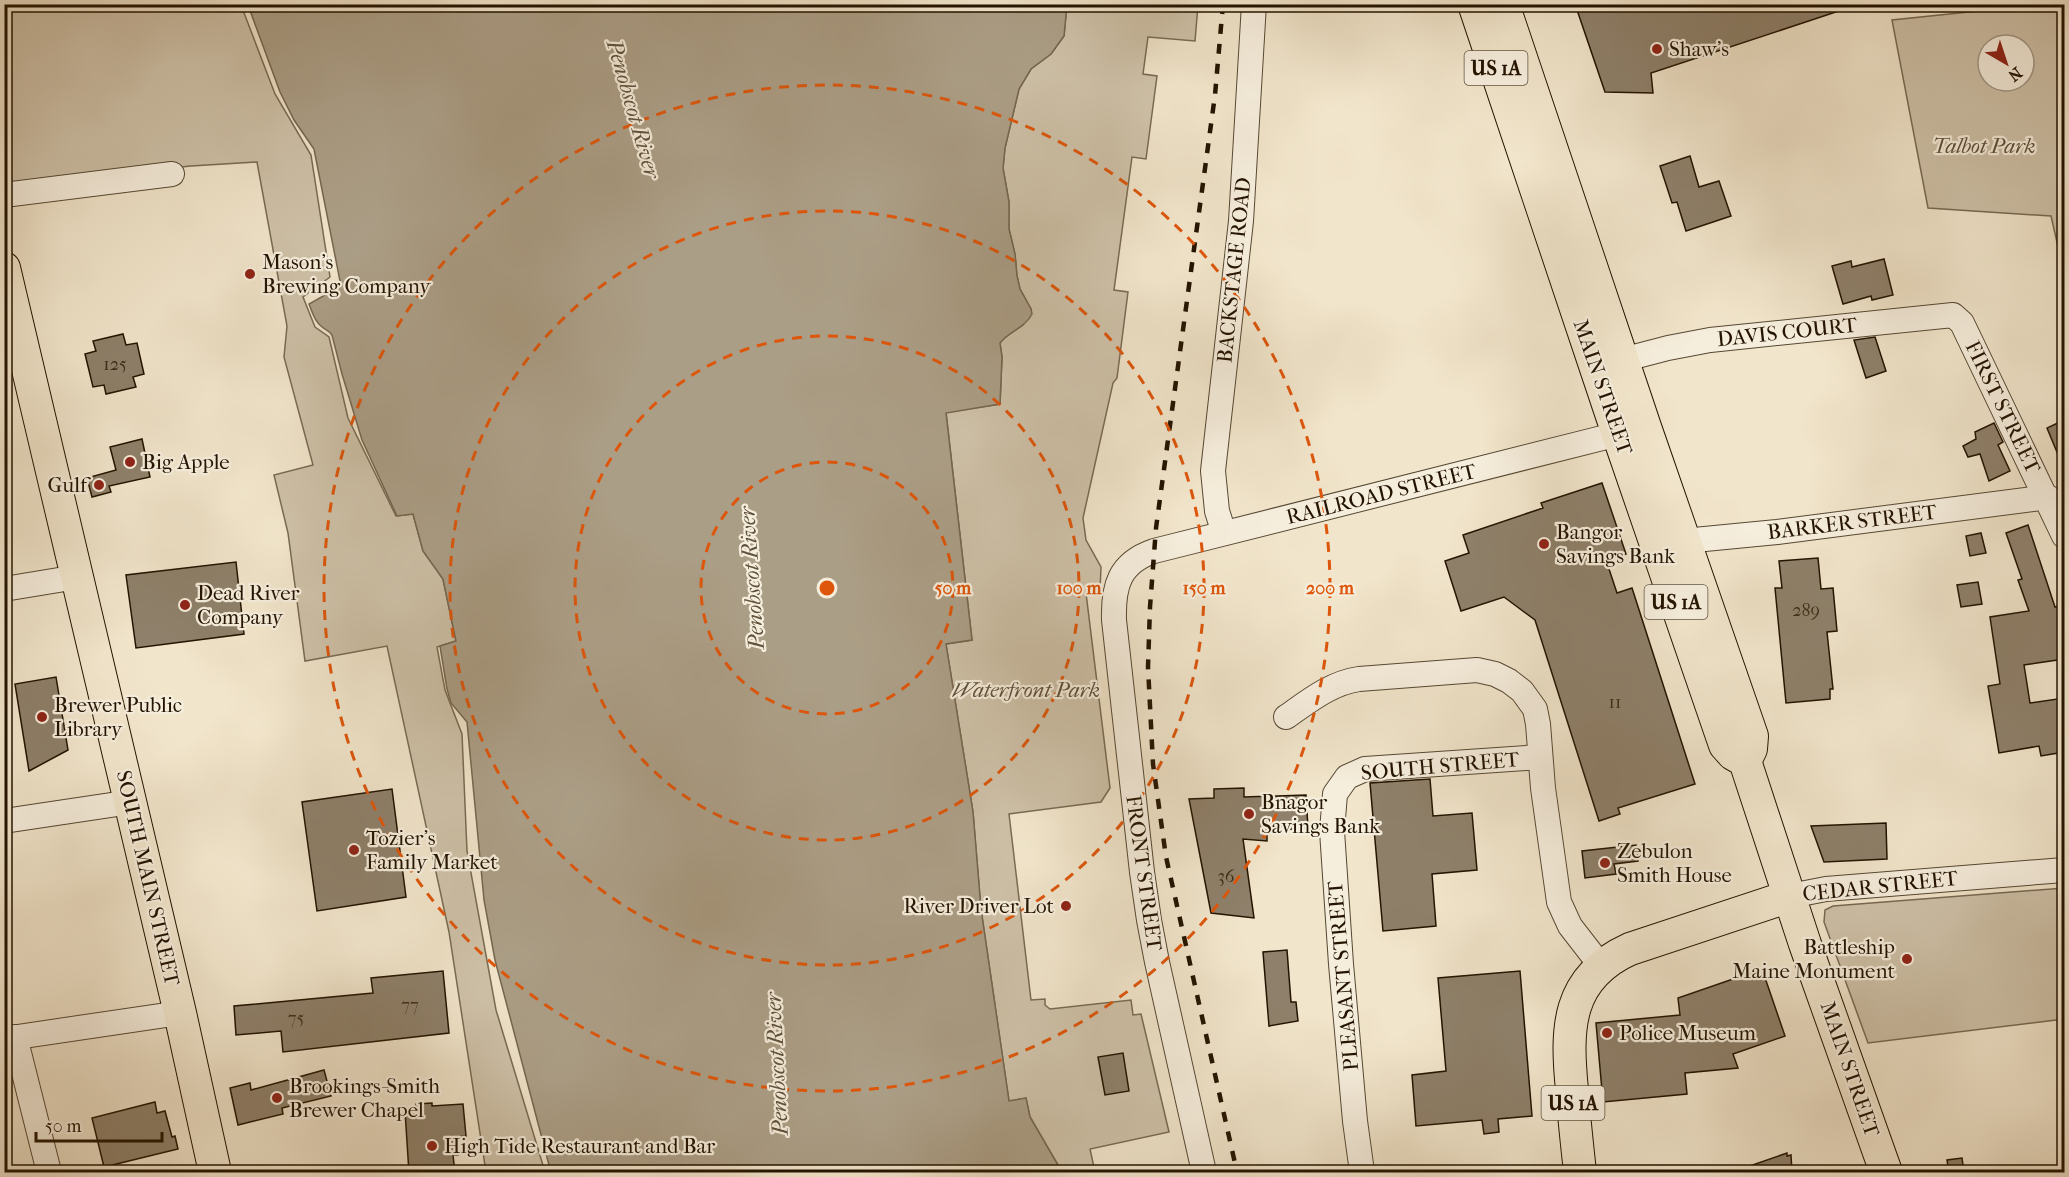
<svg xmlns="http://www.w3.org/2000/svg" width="2069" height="1177" font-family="'IM FELL French Canon',serif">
	<rect width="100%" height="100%" fill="#f1e5cb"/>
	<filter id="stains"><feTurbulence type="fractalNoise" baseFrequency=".00333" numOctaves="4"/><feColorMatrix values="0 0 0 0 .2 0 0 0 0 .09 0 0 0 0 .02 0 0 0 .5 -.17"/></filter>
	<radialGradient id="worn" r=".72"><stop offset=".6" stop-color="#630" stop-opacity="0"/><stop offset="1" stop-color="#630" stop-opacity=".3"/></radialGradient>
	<g fill="#cec1a8" stroke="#786a54" stroke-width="1.5" fill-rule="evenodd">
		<path d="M2045 4 2064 5V273L2051 216 1928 208 1892 20ZM1988 45H2024V81H1988Z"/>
		<path d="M4 5H241L275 94 311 155 330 277 303 297 315 327 329 337 348 418 396 516 413 514 423 551 443 579 456 641 437 647 445 690 462 734 467 851 496 1010 545 1172H486L449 932 387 646 305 661 288 533 274 475 313 465 284 357 287 326 257 162 191 166 11 184 4 159Z"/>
		<path d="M1067 5H1198L1195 41 1148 37 1143 74 1157 76 1146 159 1132 157 1114 290 1128 292 1117 378 1113 383 1083 518 1086 540 1101 567 1100 590 1086 593 1110 788 1101 802 1009 814 1031 1000 1045 999V1005L1050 1009 1131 1000 1133 1015 1141 1014 1169 1132 1090 1149 1095 1172H1062L1030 1117 1026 1098 1009 1101 981 909 973 812 946 644 972 640 946 412 1000 404 1002 357 1000 343 1004 338 1023 325 1031 309 1020 289 1017 276 1015 254 1009 229V202L1003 168 1005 148 1019 89 1031 69 1051 54 1064 36Z"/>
		<path d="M2064 888V1019L1868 1043 1824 922 1825 910 1833 906Z"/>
	</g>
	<path fill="#ab9e86" stroke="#756650" stroke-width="1.5" d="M248 5H1067L1064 36 1051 54 1031 69 1019 89 1005 148 1003 168 1009 202V229L1015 254 1017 276 1020 289 1031 309 1032 314C1025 328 1009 331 1000 343L1002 357 1000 404 946 413 972 640 946 644 973 812 981 909 1009 1101 1026 1098 1030 1117 1062 1172H553L549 1165 495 960 484 900 467 722 451 703 447 689 440 646 456 641 443 579 423 551 413 514 397 516 362 440 342 374 332 335C329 330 325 330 321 326 314 321 312 311 309 304L341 286 314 149 294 120 280 92Z"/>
	<g fill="#8e806a" stroke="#231300" stroke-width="1.5">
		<path d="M1575 4H1851V7L1651 73 1653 93 1605 92Z"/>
		<path d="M1690 156 1699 187 1719 181 1731 216 1686 231 1677 202 1672 203 1660 166Z"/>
		<path d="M1884 259 1893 295 1872 300 1871 296 1843 304 1832 266 1851 261 1852 267Z"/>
		<path d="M123 334 126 345 137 343 144 374 133 377 136 387 106 394 104 385 93 387 85 354 96 351 93 341Z"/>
		<path d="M1875 337 1886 371 1866 378 1854 340Z"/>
		<path d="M2064 420V469L2047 428Z"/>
		<path d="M1994 423 2003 442 1998 445 2010 471 1989 481 1980 454 1968 457 1963 446 1976 439 1975 432Z"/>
		<path d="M142 439 150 477 109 486 111 492 92 497 87 478 116 470 110 447Z"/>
		<path d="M1602 483 1626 554 1606 560 1617 593 1632 588 1695 784 1618 808 1620 814 1599 821 1535 620 1504 597 1461 611 1445 561 1469 553 1463 535 1543 508 1541 503Z"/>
		<path d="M2028 525 2055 607 2064 605V659L2024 665 2030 703 2064 698V752L2041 756 2039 746 1999 753 1988 686 2000 684 1990 617 2029 611 2018 580 2022 579 2006 533Z"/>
		<path d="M1981 533 1986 553 1970 556 1966 536Z"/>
		<path d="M1818 558 1821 589 1833 588 1837 631 1827 632 1833 689H1830V699L1786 703 1775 588H1782L1779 561Z"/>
		<path d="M236 562 244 634 136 648 126 575Z"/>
		<path d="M1978 582 1982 604 1961 607 1957 585Z"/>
		<path d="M56 677 68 750 29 771 15 684Z"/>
		<path d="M1430 779 1433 816 1472 813 1477 870 1432 874 1436 926 1383 931 1370 783Z"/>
		<path d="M1244 788V797L1306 795 1308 828 1267 831V841L1243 839 1254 918 1211 913 1189 799 1214 798V789Z"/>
		<path d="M392 789 406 897 317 911 302 802Z"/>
		<path d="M1886 823 1887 859 1824 862 1811 826Z"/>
		<path d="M1636 845 1638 861 1614 864 1616 874 1585 878 1582 851Z"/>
		<path d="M1287 950 1291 1002H1296L1298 1021 1269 1026 1263 952Z"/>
		<path d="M1762 969 1785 1036 1733 1054 1738 1068 1685 1073 1687 1094 1603 1102 1596 1023 1680 1015 1678 998Z"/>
		<path d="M443 971 449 1033 283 1052 281 1031 236 1035 234 1006 373 993 371 978Z"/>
		<path d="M1520 971 1532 1116 1498 1119 1499 1132 1484 1134 1482 1120 1416 1126 1412 1075 1446 1071 1438 978Z"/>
		<path d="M1123 1053 1129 1091 1105 1095 1098 1057Z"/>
		<path d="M324 1070 331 1096 282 1108 283 1114 238 1125 230 1088 250 1083 251 1090Z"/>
		<path d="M155 1102 157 1113 165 1111 172 1137 175 1136 178 1149 104 1167 92 1118Z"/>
		<path d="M432 1103V1106L463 1104 466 1136 457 1137 458 1155H453L455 1173H409L405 1111 416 1110V1104Z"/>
		<path d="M1787 1153V1156L1791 1155 1792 1173H1738V1170Z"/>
		<path d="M1962 1158 1964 1173H1949L1947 1160Z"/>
	</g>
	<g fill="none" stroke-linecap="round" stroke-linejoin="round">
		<g stroke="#564833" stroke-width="26">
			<g id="minor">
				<path d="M4 195 172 174"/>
				<path d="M1622 360 1668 348 1710 340 1953 315 1962 323 2064 536"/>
				<path d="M1224 533 1217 511 1213 471 1241 221 1254 4"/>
				<path d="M1669 546 1684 541 1777 532 2048 497"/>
				<path d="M4 589 77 577"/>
				<path d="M1286 717C1309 701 1331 683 1359 679L1477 670 1495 674 1509 681 1522 691 1535 709 1538 724 1543 788 1559 902 1570 926 1601 966"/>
				<path d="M4 821 131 802"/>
				<path d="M1790 896 1826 889 2064 870"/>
				<path d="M15 1037 49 1172"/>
				<path d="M4 1039 180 1013"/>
				<path d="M1204 1172 1157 962 1149 920 1142 872 1114 620C1113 586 1119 563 1154 551L1634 430"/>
				<path d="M1362 1172 1355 1121 1341 964 1332 831 1335 794 1347 777 1365 769 1540 757"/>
			</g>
		</g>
		<g stroke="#231300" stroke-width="34">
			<g id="major">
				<path d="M1474 4 1618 434 1725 745 1733 754 1745 761 1805 944 1886 1172"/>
				<path d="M1503 4 1645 427 1752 736 1751 749 1745 761"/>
				<path d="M4 268 180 1013 215 1172"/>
				<path d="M1580 1172C1577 1145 1574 1117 1572 1090 1566 1029 1566 978 1630 949L1790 896"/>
			</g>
		</g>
		<use href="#minor" stroke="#f6eedd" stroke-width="24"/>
		<use href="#major" stroke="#f1e5cb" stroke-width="32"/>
		<path stroke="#231300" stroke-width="4.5" stroke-dasharray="10 10" stroke-linecap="butt" d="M1223 4 1215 95 1156 528 1150 607 1148 667 1153 764 1166 857 1237 1172"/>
	</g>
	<g fill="none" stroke="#de560b" stroke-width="3" stroke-dasharray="10 8">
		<circle cx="827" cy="588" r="126"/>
		<circle cx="827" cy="588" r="252"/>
		<circle cx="827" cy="588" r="377"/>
		<circle cx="827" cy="588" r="503"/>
	</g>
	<g fill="#8f2418" stroke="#f6eedd" stroke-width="2">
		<circle cx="1657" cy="49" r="6"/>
		<circle cx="250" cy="274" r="6"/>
		<circle cx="130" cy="462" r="6"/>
		<circle cx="99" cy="485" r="6"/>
		<circle cx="1544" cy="544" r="6"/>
		<circle cx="185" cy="605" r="6"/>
		<circle cx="42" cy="717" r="6"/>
		<circle cx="1249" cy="814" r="6"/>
		<circle cx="354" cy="850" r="6"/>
		<circle cx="1605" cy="863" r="6"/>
		<circle cx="1066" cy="906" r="6"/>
		<circle cx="1907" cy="959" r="6"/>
		<circle cx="1607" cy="1033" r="6"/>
		<circle cx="277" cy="1098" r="6"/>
		<circle cx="432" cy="1146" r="6"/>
	</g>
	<g text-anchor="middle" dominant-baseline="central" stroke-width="4.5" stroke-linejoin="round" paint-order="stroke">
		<g font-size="18" fill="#3e2e1a">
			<text x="115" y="364">125</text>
			<text x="1806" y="610">289</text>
			<text x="1615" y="702">11</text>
			<text x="1226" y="876">36</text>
			<text x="410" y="1005">77</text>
			<text x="296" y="1018">75</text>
		</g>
		<g fill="#f6eedd" stroke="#625542" stroke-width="1.5">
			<rect x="1464.5" y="51" width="63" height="34" rx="4.5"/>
			<rect x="1644.5" y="585" width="63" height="34" rx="4.5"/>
			<rect x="1541.5" y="1086" width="63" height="34" rx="4.5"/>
		</g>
		<g font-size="20" font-weight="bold" fill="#231300">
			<text x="1496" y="68">US 1A</text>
			<text x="1676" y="602">US 1A</text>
			<text x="1573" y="1103">US 1A</text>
		</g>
		<g font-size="21" fill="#231300" stroke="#f6eedd" text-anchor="start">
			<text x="1669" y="49">Shaw's</text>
			<text x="262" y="262">Mason's<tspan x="262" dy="24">Brewing Company</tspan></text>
			<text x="142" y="462">Big Apple</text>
			<text x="87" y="485" text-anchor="end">Gulf</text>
			<text x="1556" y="532">Bangor<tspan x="1556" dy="24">Savings Bank</tspan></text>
			<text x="197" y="593">Dead River<tspan x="197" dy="24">Company</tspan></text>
			<text x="54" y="705">Brewer Public<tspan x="54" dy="24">Library</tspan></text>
			<text x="1261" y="802">Bnagor<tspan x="1261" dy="24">Savings Bank</tspan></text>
			<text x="366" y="838">Tozier's<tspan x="366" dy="24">Family Market</tspan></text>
			<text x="1617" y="851">Zebulon<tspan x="1617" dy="24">Smith House</tspan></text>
			<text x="1054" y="906" text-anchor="end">River Driver Lot</text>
			<text x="1895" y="947" text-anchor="end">Battleship<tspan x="1895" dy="24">Maine Monument</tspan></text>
			<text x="1619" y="1033">Police Museum</text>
			<text x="289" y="1086">Brookings-Smith<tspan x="289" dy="24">Brewer Chapel</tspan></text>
			<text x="444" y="1146">High Tide Restaurant and Bar</text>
		</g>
		<g font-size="21" font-style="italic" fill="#5f503b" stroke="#f6eedd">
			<text x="1984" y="146">Talbot Park</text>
			<text x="1026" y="690">Waterfront Park</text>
		</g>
		<g font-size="21" fill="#231300" stroke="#f6eedd">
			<text transform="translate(1234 270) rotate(-84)">BACKSTAGE ROAD</text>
			<text transform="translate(1787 332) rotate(-6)">DAVIS COURT</text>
			<text transform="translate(1603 387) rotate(71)">MAIN STREET</text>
			<text transform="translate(2003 407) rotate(64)">FIRST STREET</text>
			<text transform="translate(1381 494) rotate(-14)">RAILROAD STREET</text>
			<text transform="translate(1852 522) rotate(-7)">BARKER STREET</text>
			<text transform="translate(1440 766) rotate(-5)">SOUTH STREET</text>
			<text transform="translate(1144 873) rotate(82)">FRONT STREET</text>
			<text transform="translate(148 878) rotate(77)">SOUTH MAIN STREET</text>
			<text transform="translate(1880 886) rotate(-6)">CEDAR STREET</text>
			<text transform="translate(1343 976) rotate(-95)">PLEASANT STREET</text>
			<text transform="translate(1850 1069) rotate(71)">MAIN STREET</text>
		</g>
		<g font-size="22" font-style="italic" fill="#60523c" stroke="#f6eedd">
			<text transform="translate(633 109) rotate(74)">Penobscot River</text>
			<text transform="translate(752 578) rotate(-94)">Penobscot River</text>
			<text transform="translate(777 1064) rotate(-93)">Penobscot River</text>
		</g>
	</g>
	<circle cx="827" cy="588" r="9" fill="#de560b" stroke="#f6eedd" stroke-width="3"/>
	<g font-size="18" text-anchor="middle" font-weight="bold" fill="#de560b" stroke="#f6eedd" stroke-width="4.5" stroke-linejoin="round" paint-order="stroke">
		<text x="953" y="594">50 m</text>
		<text x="1079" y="594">100 m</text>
		<text x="1204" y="594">150 m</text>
		<text x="1330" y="594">200 m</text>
	</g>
	<rect width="2069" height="1177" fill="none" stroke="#f1e5cb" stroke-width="24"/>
	<rect x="6" y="6" width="2057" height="1165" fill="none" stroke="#231300" stroke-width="3"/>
	<rect x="12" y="12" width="2045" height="1153" fill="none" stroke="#231300" stroke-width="1.5"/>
	<g transform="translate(2006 63) rotate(141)"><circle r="28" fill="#f6eedd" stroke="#a29685" stroke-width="1.5"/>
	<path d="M0-4.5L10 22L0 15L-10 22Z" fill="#8f2418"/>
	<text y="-9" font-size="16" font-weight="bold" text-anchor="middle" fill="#231300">N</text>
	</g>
	<path d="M36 1132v9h126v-9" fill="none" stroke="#231300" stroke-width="3"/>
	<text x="45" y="1132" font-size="18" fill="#231300" stroke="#f6eedd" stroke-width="4.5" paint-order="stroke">50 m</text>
	<rect width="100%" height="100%" filter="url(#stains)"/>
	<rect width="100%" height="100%" fill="url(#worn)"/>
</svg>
